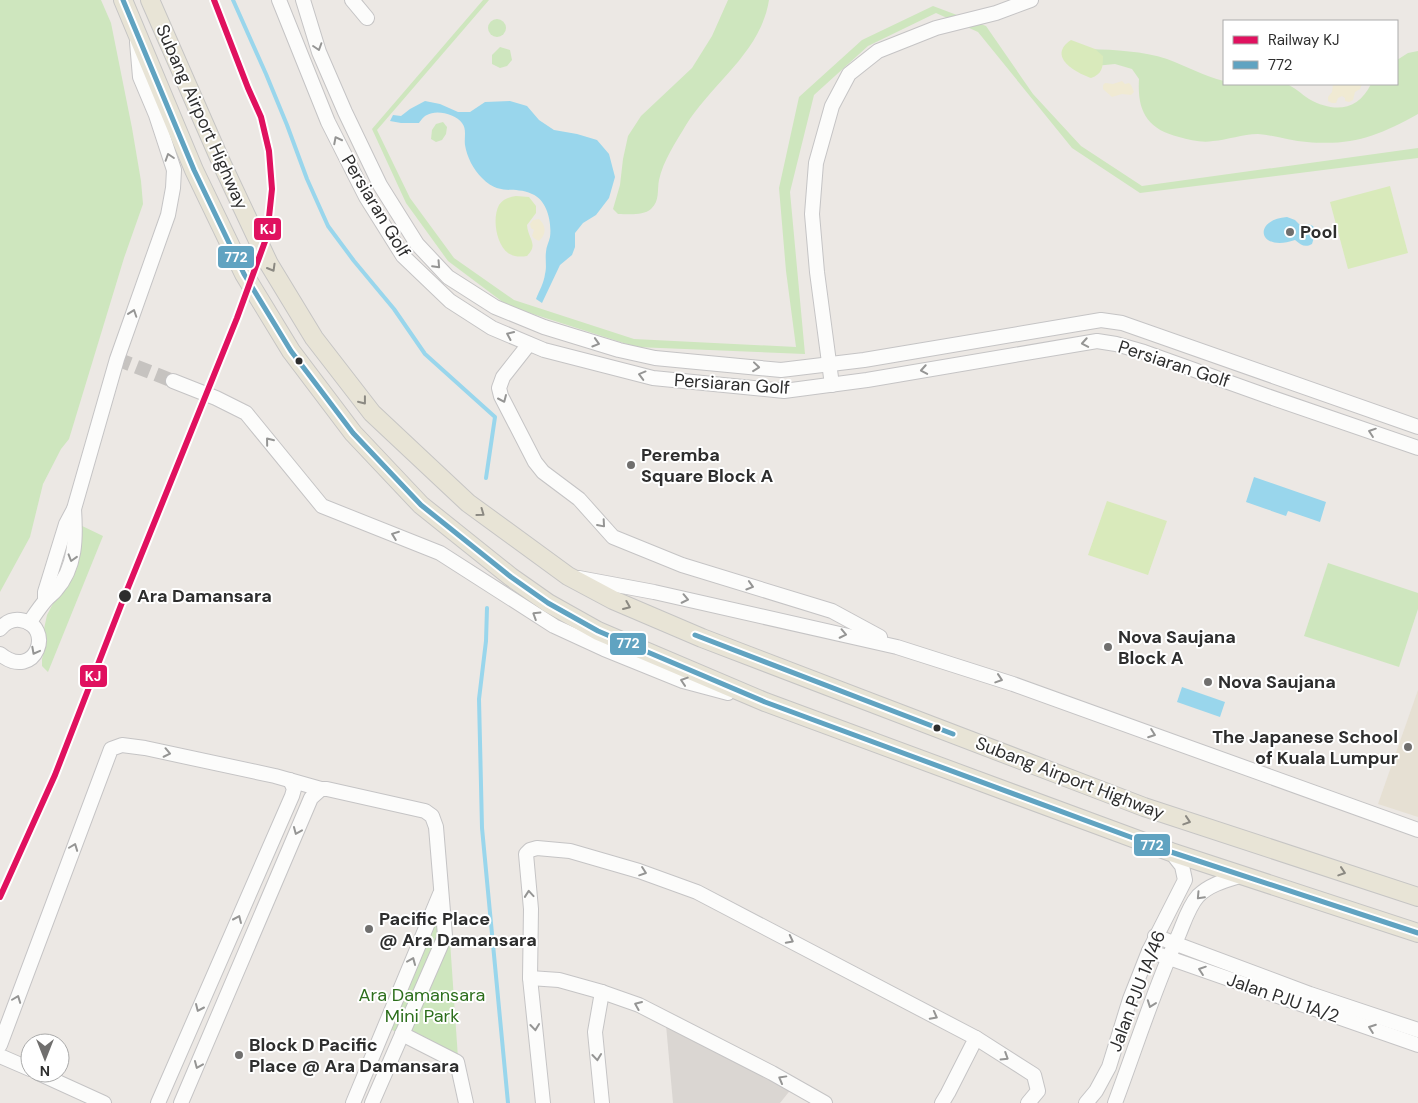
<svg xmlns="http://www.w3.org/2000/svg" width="1418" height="1103" font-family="'DM Sans',sans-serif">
	<rect width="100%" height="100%" fill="#ece8e4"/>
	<path fill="#e6e0d3" d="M1418 690V817L1378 804Z"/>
	<g fill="#cee6be">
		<path d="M0 0H101L111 23 132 128 141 181 143 204 124 258 69 439 61 449 43 484 30 537 0 592Z"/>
		<path d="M483 0H489L377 130 410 198 454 258 514 300 634 339 796 347 786 271 779 188 799 97 862 40 933 6 986 26 1033 94 1081 146 1142 186 1418 148V158L1140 193 1072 148 978 32 936 13 868 46 814 95 790 192 805 354 636 347 508 306 448 261 406 203 372 129Z"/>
		<path d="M728 0H769C761 52 712 83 686 125 676 142 663 161 659 180 657 190 660 201 651 209 643 216 628 214 618 214L613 209 620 185 623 159 628 136 641 116 692 68 712 36Z"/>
		<circle cx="497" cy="28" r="9"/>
		<path d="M500 47 510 50 512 60 507 66 500 68 492 64V55Z"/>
		<path d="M1090 49C1115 50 1143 51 1167 59 1186 66 1204 76 1224 81V84H1286C1295 87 1301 94 1309 99 1334 113 1358 111 1371 84H1397V60L1408 53 1418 51V114C1378 136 1353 146 1307 142 1290 141 1274 135 1258 134 1242 134 1228 140 1213 141 1202 143 1190 140 1179 137 1147 129 1137 111 1139 79L1132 69 1115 64 1095 66Z"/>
		<path d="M443 122 447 127 446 134 442 140 436 142 431 139 432 130 436 124Z"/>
		<path d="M78 524 103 536 48 672 42 666V659L44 651V629L47 615 70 571Z"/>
		<path d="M1328 563 1418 593V609L1399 667 1304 636Z"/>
		<path d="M445 868 458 1058 378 1024Z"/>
	</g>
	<g fill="#f0ead3">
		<path d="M1122 81 1125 84 1129 83 1131 85 1134 92 1131 95 1122 94 1112 97 1103 89V85L1105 83 1113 84Z"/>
		<path d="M1333 84H1362L1360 89 1355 92 1353 100 1349 102 1345 101V98L1342 96 1338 98 1336 103H1332L1328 101V97L1332 92Z"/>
		<path d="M539 219C546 225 547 234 539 241L535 239 532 236 534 230 531 228 530 224 533 220Z"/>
	</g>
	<g fill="#d9eabb">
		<path d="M1071 40 1095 49 1103 56C1103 68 1102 74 1091 78 1074 72 1047 56 1071 40Z"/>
		<path d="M1390 186 1408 253 1348 269 1330 202Z"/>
		<path d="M516 196 529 197 536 206V213L527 225C528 239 539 244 527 256 520 257 514 257 508 253 496 244 492 218 499 205 503 199 509 197 516 196Z"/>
		<path d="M1107 501 1167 521 1148 575 1088 555Z"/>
	</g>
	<path fill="#dad6d2" d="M666 1025 792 1088 780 1103H673Z"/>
	<g fill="#99d6ec">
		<path d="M425 101 440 104 458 112H470L485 102 510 101 527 106 539 120 554 130 577 134 597 140 609 154 615 177 609 198 596 215 583 223 575 233V247L572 255 560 265 542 303 536 299C539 291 544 283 545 274 547 267 545 259 546 252 546 247 549 242 550 237 552 222 547 200 532 194 512 185 501 197 482 178 473 169 467 157 465 145 464 138 467 129 462 123 456 114 436 109 427 115 424 116 421 120 419 123H401L390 121 393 115 401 116 410 109Z"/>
		<path d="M1287 217 1295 220 1300 225 1308 224 1313 226 1316 231 1312 244C1305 248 1301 245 1295 240 1259 253 1251 220 1287 217Z"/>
		<path d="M1254 477 1326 502 1320 522 1288 511 1286 516 1246 502Z"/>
		<path d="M1182 687 1225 702 1220 717 1177 702Z"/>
	</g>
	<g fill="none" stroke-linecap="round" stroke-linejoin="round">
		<g stroke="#99d6ec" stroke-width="4">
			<path d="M233 0 266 74 287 125 307 179 328 226 354 261 394 309 425 354 495 417 486 478"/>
			<path d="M487 608 486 641 479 699 482 828 508 1103"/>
		</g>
		<path stroke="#c6c3c0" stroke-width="14" stroke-dasharray="14 7" stroke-linecap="butt" d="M117 359 173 381"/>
		<g stroke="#c5c4c5" stroke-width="16">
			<g id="minor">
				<path d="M279 0 328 122 366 197 403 256 450 301 492 328 544 350 653 378 784 391 867 380 1097 341 1116 344 1144 352 1267 396 1418 448"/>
				<path d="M303 0 319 52 345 112 380 185 417 244 448 277 495 307 544 327 619 350 655 358 781 370 864 360 1101 320 1122 323 1418 427"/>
				<path d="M352 0 367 18"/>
				<path d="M529 344 503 377 499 388 501 396 535 462 543 472 579 499 613 537 682 565 832 611 880 637"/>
				<path d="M173 381 216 398 246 413 322 506 440 553 554 626 604 649 683 681 728 693"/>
				<path d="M832 385 817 272 812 214 816 163 832 106 849 74 878 51 936 28 996 13 1031 0"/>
				<path d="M579 578 654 592 897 647 1013 684 1418 830"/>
				<path d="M45 600V592L66 524 74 509 117 359 168 215 173 188 174 170 156 115 140 77 137 42"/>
				<path d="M29 623C34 616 39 608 45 601 48 597 53 594 56 590 76 567 76 538 74 509"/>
				<path d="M0 629C5 623 12 619 20 620 56 625 36 683 0 654"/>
				<path d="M1155 936 1310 994 1418 1030"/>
				<path d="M1149 951 1418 1045"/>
				<path d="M530 978 559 980 602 992 639 1005 772 1073 825 1103"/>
				<path d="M602 992 595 1032 602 1103"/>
				<path d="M402 1034 457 1062 466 1103"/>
				<path d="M976 1038 1034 1075 1038 1091 1028 1103"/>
				<path d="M0 1045 111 749 122 745 145 748 275 776 321 789H327L425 811 432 816 436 827 445 936 372 1103"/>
				<path d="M0 1056 30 1069"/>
				<path d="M38 1073 104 1103"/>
				<path d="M158 1103 292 796 294 789 290 780"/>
				<path d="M181 1103 311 798 321 789"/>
				<path d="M353 1103 440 894"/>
				<path d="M543 1103 530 978 531 909 526 854 530 850 537 848 570 851 639 871 697 892 976 1038 948 1093 942 1103"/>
				<path d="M1086 1103 1096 1091 1109 1067 1130 999 1149 951 1185 880 1182 866 1171 852"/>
				<path d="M1115 1103C1136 1047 1154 989 1179 934 1184 922 1189 906 1198 896 1210 884 1227 880 1243 875"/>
			</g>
		</g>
		<g stroke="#c6c5c4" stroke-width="20">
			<g id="major">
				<path d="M123 0 194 170 244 274 291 351 353 433 421 505 511 577 548 603 598 631 765 702 1171 852 1418 933"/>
				<path d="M150 0 221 162 269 264 314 338 372 413 468 503 568 576 613 600 702 638 1144 807 1418 897"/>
			</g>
		</g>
		<use href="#minor" stroke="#fcfcfb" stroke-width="14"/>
		<use href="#major" stroke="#e8e4d6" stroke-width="18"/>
		<g stroke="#fff" stroke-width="9">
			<g id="bus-1">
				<path d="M123 0 194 170 244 274 291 351 353 433 421 505 511 577 548 603 598 631 765 702 1171 852 1418 933"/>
				<path d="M695 635 953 734"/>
			</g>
		</g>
		<use href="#bus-1" stroke="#60a3c1" stroke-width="5"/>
		<g stroke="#fff" stroke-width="10">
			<path id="rail-1" d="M0 897 55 775 123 600 237 318 267 236 272 189 269 151 261 117 248 88 214 0"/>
		</g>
		<use href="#rail-1" stroke="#e0115f" stroke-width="6"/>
	</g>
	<defs><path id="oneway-chevron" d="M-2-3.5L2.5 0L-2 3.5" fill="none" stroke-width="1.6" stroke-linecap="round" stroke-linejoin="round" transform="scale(1.25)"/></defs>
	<g stroke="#959594">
		<use href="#oneway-chevron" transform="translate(318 47) rotate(72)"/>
		<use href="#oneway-chevron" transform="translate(337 140) rotate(-117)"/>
		<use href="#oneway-chevron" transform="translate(169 157) rotate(-108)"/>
		<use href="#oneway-chevron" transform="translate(437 265) rotate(47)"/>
		<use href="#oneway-chevron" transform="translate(133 313) rotate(-71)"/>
		<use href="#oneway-chevron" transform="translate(510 335) rotate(-156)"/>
		<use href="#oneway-chevron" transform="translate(596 343) rotate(17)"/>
		<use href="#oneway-chevron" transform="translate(1085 343) rotate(170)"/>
		<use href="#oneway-chevron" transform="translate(756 367) rotate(6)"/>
		<use href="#oneway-chevron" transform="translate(924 370) rotate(170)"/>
		<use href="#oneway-chevron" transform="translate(642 375) rotate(-165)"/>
		<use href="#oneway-chevron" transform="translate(503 399) rotate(66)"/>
		<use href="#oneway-chevron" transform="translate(1372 432) rotate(-161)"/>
		<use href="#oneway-chevron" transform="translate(269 441) rotate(-129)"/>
		<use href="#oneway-chevron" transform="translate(602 524) rotate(49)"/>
		<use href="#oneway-chevron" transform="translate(395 535) rotate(-159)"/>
		<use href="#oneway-chevron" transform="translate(72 558) rotate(107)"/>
		<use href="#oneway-chevron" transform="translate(750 586) rotate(17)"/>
		<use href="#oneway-chevron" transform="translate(685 599) rotate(12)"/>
		<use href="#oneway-chevron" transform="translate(536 615) rotate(-148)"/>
		<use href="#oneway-chevron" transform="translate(843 634) rotate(12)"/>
		<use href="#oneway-chevron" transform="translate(35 651) rotate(118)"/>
		<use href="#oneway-chevron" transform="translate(999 679) rotate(18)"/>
		<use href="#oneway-chevron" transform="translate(684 681) rotate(-162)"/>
		<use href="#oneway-chevron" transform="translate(1152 734) rotate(20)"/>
		<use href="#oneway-chevron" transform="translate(167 753) rotate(12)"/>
		<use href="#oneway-chevron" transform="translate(297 831) rotate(113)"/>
		<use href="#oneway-chevron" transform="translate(74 847) rotate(-69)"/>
		<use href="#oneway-chevron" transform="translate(643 872) rotate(19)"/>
		<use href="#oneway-chevron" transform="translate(529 894) rotate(-95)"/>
		<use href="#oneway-chevron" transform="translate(1200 896) rotate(133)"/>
		<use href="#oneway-chevron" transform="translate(238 919) rotate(-66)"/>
		<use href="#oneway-chevron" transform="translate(790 940) rotate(27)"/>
		<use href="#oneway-chevron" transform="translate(412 961) rotate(-67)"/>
		<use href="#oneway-chevron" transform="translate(1202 970) rotate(-161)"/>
		<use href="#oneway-chevron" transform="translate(17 999) rotate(-69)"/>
		<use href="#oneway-chevron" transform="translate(1151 1004) rotate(110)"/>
		<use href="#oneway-chevron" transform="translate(638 1005) rotate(-157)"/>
		<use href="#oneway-chevron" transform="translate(199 1008) rotate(114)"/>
		<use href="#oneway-chevron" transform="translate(934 1016) rotate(28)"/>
		<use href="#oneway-chevron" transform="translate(535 1027) rotate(84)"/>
		<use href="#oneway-chevron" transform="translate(1372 1028) rotate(-160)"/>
		<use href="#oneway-chevron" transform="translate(597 1057) rotate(84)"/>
		<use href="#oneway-chevron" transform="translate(1005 1057) rotate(32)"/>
		<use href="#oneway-chevron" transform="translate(198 1065) rotate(113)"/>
		<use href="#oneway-chevron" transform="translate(782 1079) rotate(-151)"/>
	</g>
	<g stroke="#8b8982">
		<use href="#oneway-chevron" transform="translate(272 268) rotate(60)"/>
		<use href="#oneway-chevron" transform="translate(363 401) rotate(52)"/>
		<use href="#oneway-chevron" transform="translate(481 513) rotate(36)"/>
		<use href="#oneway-chevron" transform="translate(627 606) rotate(23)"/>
		<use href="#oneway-chevron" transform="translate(1187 821) rotate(18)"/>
		<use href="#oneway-chevron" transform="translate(1342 872) rotate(18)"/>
	</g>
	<g fill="#706f6e" stroke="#fff" stroke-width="2">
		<circle cx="1290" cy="232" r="5"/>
		<circle cx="631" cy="465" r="5"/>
		<circle cx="1108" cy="647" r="5"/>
		<circle cx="1208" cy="682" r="5"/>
		<circle cx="1408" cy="747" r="5"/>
		<circle cx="369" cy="929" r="5"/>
		<circle cx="239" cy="1055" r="5"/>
	</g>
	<g fill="#2e2e2e" stroke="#fff" stroke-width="2">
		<circle cx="299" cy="361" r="4.5"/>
		<circle cx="125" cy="596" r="7"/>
		<circle cx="937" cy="728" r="4.5"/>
	</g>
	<g text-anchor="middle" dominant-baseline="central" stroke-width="4" stroke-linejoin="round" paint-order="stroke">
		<g font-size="18" fill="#2e2e2e" stroke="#fff">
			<text transform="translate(202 117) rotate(66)">Subang Airport Highway</text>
			<text transform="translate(376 206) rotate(59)">Persiaran Golf</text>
			<text transform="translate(1174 364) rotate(18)">Persiaran Golf</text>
			<text transform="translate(732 384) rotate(4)">Persiaran Golf</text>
			<text transform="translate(1070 778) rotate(21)">Subang Airport Highway</text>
			<text transform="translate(1137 991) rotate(-69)">Jalan PJU 1A/46</text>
			<text transform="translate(1283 998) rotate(19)">Jalan PJU 1A/2</text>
		</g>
		<g font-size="18" font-weight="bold" fill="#2e2e2e" stroke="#fff" text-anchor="start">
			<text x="1300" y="232">Pool</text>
			<text x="641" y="455">Peremba<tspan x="641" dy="21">Square Block A</tspan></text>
			<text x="1118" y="637">Nova Saujana<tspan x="1118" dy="21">Block A</tspan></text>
			<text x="1218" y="682">Nova Saujana</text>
			<text x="1398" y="737" text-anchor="end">The Japanese School<tspan x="1398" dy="21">of Kuala Lumpur</tspan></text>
			<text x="379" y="919">Pacific Place<tspan x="379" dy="21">@ Ara Damansara</tspan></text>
			<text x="249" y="1045">Block D Pacific<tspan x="249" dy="21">Place @ Ara Damansara</tspan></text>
		</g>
		<g font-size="18" font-weight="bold" fill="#2e2e2e" stroke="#fff" text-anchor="start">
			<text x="137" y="596">Ara Damansara</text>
		</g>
		<g font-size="18" fill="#2c6e1b" stroke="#fff">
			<text x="422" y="995">Ara Damansara<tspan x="422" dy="21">Mini Park</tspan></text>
		</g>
	</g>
	<g stroke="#fff" stroke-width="2">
		<rect x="253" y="217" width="29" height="24" rx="5" fill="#e0115f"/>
		<rect x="217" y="245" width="38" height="24" rx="5" fill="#60a3c1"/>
		<rect x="609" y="632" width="38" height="24" rx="5" fill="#60a3c1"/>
		<rect x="79" y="664" width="29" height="24" rx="5" fill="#e0115f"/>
		<rect x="1133" y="833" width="38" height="24" rx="5" fill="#60a3c1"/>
	</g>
	<g font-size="14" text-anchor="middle" font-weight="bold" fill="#fff">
		<text x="268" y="234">KJ</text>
		<text x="236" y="262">772</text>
		<text x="628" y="648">772</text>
		<text x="93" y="681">KJ</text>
		<text x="1152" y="850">772</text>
	</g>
	<rect x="1223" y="20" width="175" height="65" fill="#ffffff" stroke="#ababab"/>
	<rect x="1233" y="36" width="25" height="8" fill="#e0115f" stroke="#ababab"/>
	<text x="1268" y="45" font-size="15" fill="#2e2e2e">Railway KJ</text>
	<rect x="1233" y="61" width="25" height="8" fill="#60a3c1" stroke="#ababab"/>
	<text x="1268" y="70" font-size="15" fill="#2e2e2e">772</text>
	<g transform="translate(45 1058) rotate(180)"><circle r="24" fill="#ffffff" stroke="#ababab"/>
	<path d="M0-4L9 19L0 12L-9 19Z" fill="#706f6e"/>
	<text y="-8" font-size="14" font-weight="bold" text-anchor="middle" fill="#2e2e2e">N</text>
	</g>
</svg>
